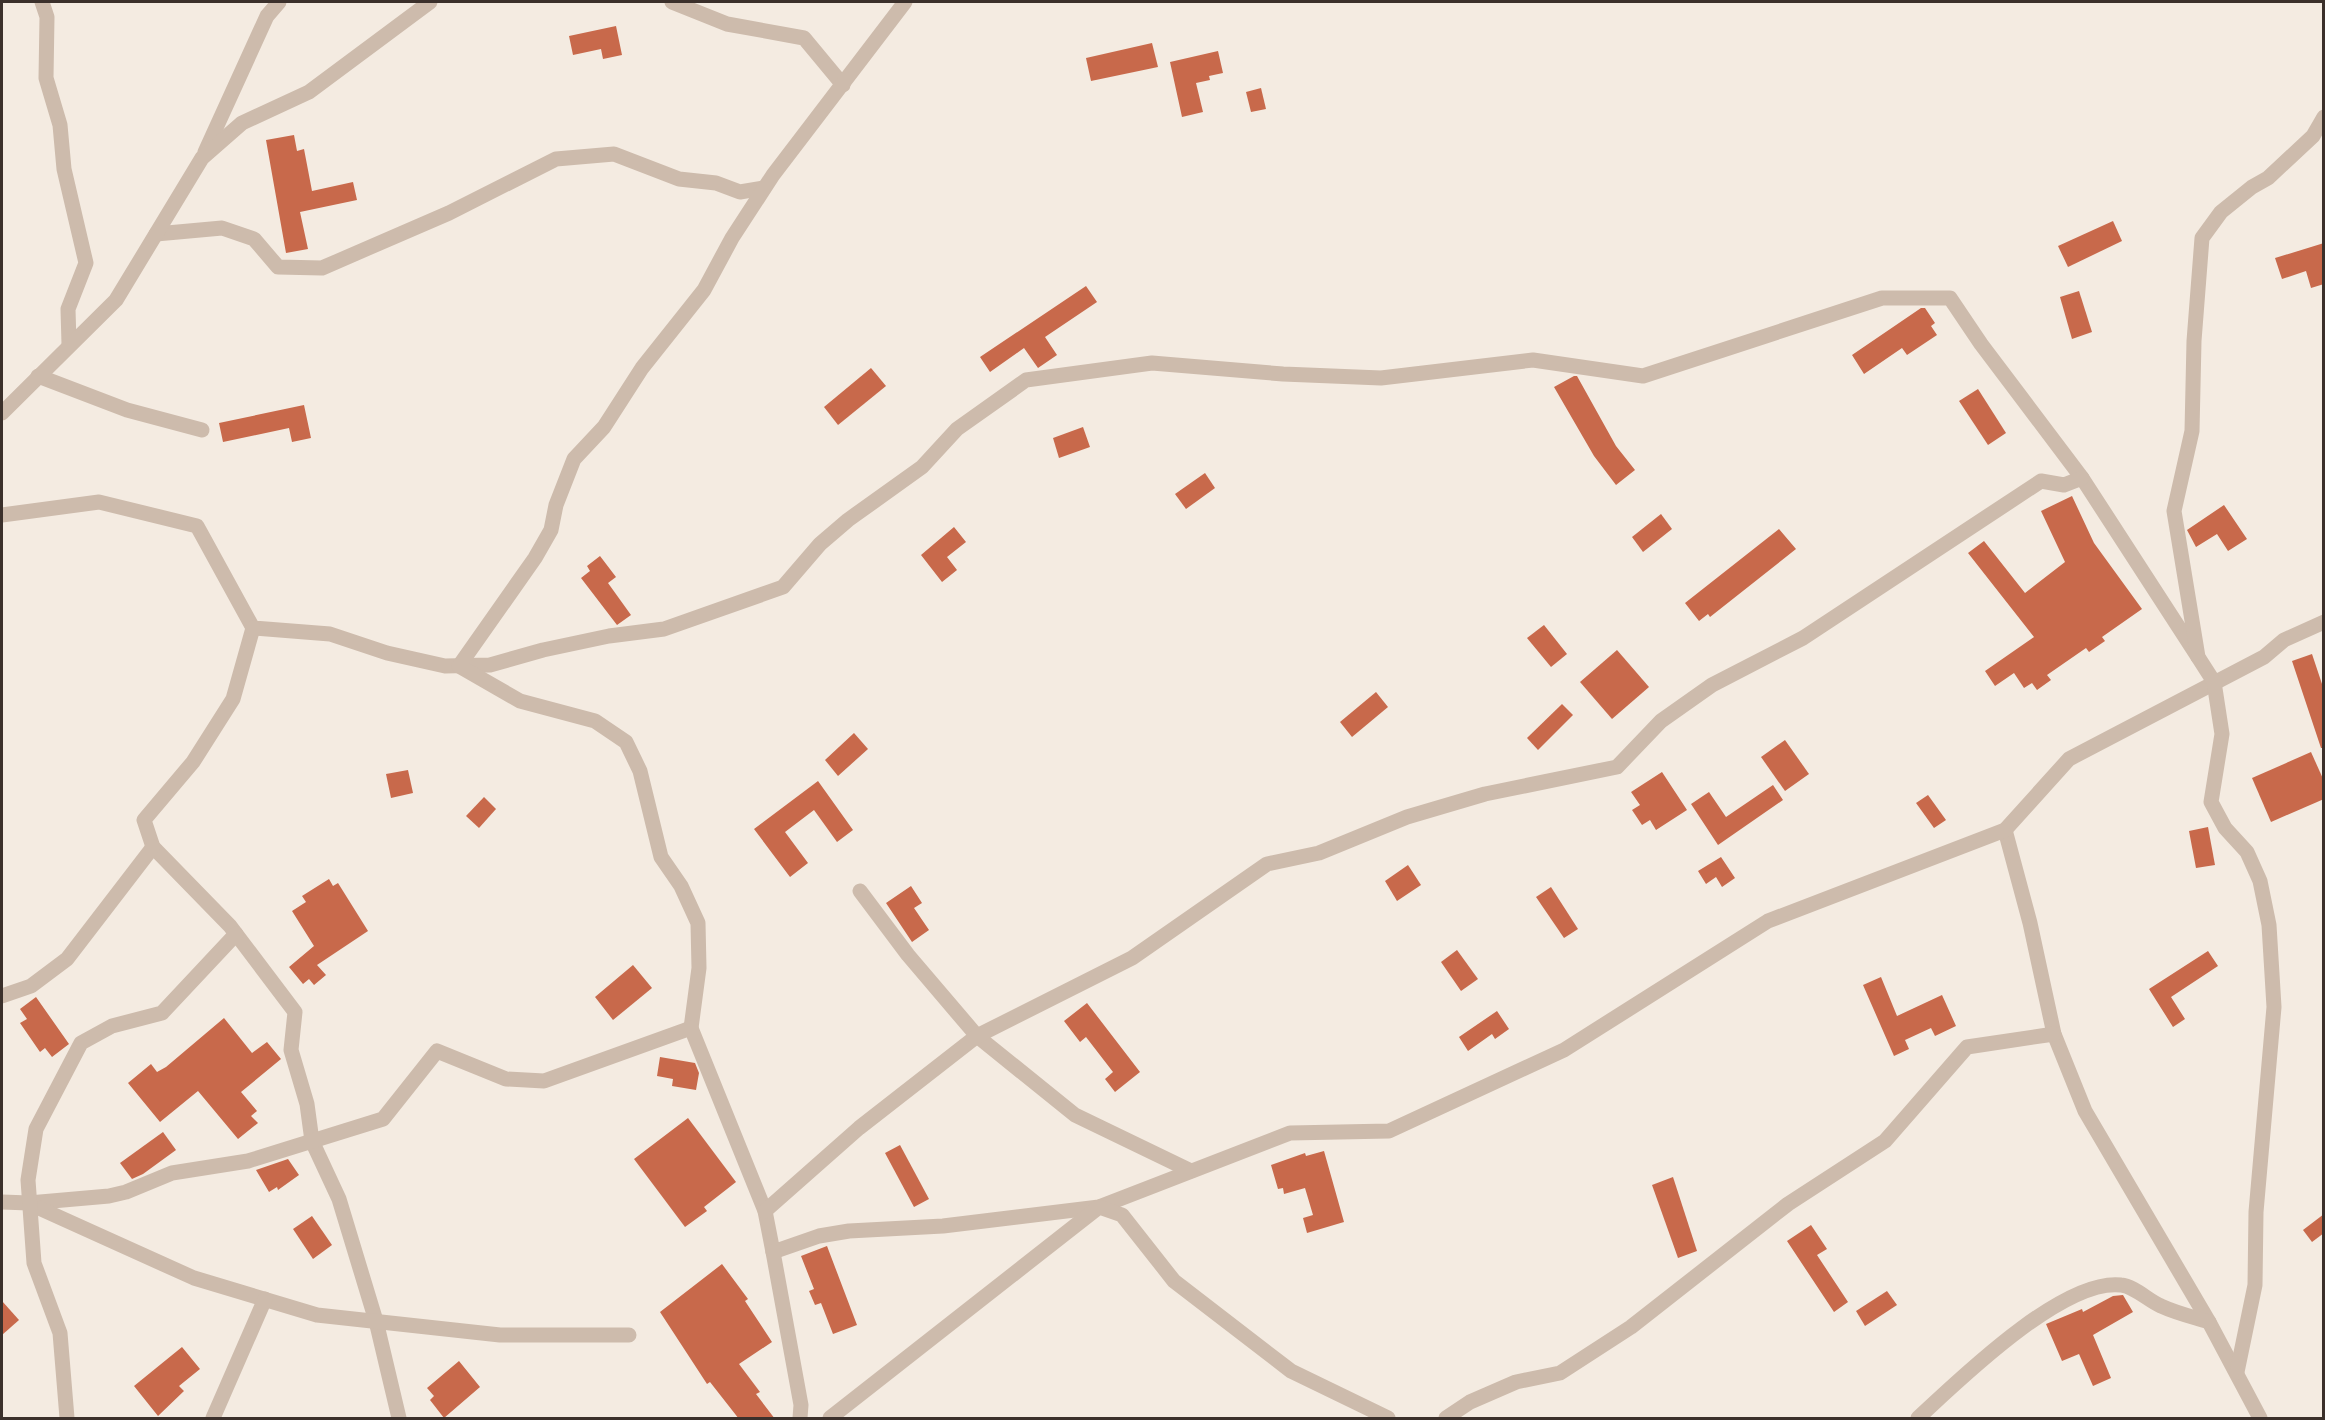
<svg xmlns="http://www.w3.org/2000/svg" width="2325" height="1420" font-family="Quicksand,sans-serif">
	<rect width="100%" height="100%" fill="#f4ebe1"/>
	<g fill="#c8694b">
		<path d="M616 26 622 55 603 59 601 49 573 55 569 36Z"/>
		<path d="M1152 43 1158 67 1091 81 1086 58Z"/>
		<path d="M1218 51 1223 73 1209 76 1210 80 1196 83 1203 112 1182 117 1170 62Z"/>
		<path d="M1261 88 1266 109 1251 112 1246 92Z"/>
		<path d="M294 135 297 151 304 149 312 191 353 182 357 200 300 212 308 249 286 253 266 140Z"/>
		<path d="M2113 221 2122 241 2068 267 2058 246Z"/>
		<path d="M2324 243V284L2311 288 2306 271 2282 279 2275 258Z"/>
		<path d="M1086 286 1097 302 1045 337 1057 355 1038 368 1024 348 990 372 980 357Z"/>
		<path d="M2079 291 2092 332 2072 339 2060 297Z"/>
		<path d="M1921 308H1925L1935 323 1931 326 1937 335 1907 355 1902 348 1864 374 1852 355Z"/>
		<path d="M871 368 886 386 838 425 824 407Z"/>
		<path d="M1574 376H1577L1616 446 1635 470 1616 485 1594 456 1554 387Z"/>
		<path d="M1978 389 2006 433 1988 445 1959 401Z"/>
		<path d="M304 405 311 438 292 442 289 428 223 442 219 423Z"/>
		<path d="M1083 427 1090 447 1059 458 1053 438Z"/>
		<path d="M1205 473 1215 488 1186 509 1175 494Z"/>
		<path d="M2072 496 2094 543 2142 609 2102 637 2105 641 2089 652 2086 648 2047 675 2051 680 2037 690 2032 683 2024 688 2014 673 1995 686 1985 671 2034 637 1968 553 1984 541 2025 593 2065 562 2041 511Z"/>
		<path d="M2224 505 2247 539 2228 551 2217 534 2196 547 2187 530Z"/>
		<path d="M1661 514 1672 529 1643 552 1632 537Z"/>
		<path d="M954 527 966 542 947 557 957 570 942 582 921 555Z"/>
		<path d="M1779 529 1796 549 1710 617 1708 614 1699 621 1685 603Z"/>
		<path d="M600 556 616 577 608 583 631 615 617 625 581 578 590 571 587 566Z"/>
		<path d="M1544 625 1567 654 1551 667 1527 638Z"/>
		<path d="M1617 650 1649 687 1612 719 1580 682Z"/>
		<path d="M2312 654 2324 690V748H2321L2292 661Z"/>
		<path d="M1376 692 1388 707 1352 737 1340 722Z"/>
		<path d="M1562 704 1573 715 1538 750 1527 738Z"/>
		<path d="M854 733 868 749 838 776 825 760Z"/>
		<path d="M1785 740 1809 774 1785 791 1761 757Z"/>
		<path d="M2311 752 2324 781V799L2271 822 2252 778Z"/>
		<path d="M408 770 413 793 391 798 386 774Z"/>
		<path d="M1662 772 1687 810 1656 830 1650 820 1642 825 1632 810 1640 805 1631 792Z"/>
		<path d="M818 781 853 830 837 842 814 810 785 832 808 863 790 877 754 829Z"/>
		<path d="M1773 785 1783 800 1718 845 1691 804 1709 792 1726 817Z"/>
		<path d="M1928 795 1946 820 1934 828 1916 803Z"/>
		<path d="M484 797 496 809 479 828 466 816Z"/>
		<path d="M2208 827 2215 865 2196 868 2189 831Z"/>
		<path d="M1721 857 1735 878 1722 887 1716 877 1706 884 1698 871Z"/>
		<path d="M1408 865 1421 885 1397 901 1385 881Z"/>
		<path d="M329 879 333 886 338 883 368 931 317 965 326 975 314 985 309 979 303 984 289 967 314 946 292 911 306 902 302 896Z"/>
		<path d="M911 886 922 903 914 908 929 930 912 942 886 903Z"/>
		<path d="M1551 887 1578 929 1564 938 1536 897Z"/>
		<path d="M1457 950 1478 979 1461 991 1441 962Z"/>
		<path d="M2208 951 2218 966 2171 997 2185 1019 2173 1027 2149 989Z"/>
		<path d="M633 965 652 988 613 1020 595 997Z"/>
		<path d="M1881 977 1897 1016 1942 995 1956 1026 1935 1036 1931 1028 1905 1040 1909 1049 1894 1056 1863 985Z"/>
		<path d="M36 997 69 1044 52 1057 45 1048 40 1052 20 1023 27 1019 20 1009Z"/>
		<path d="M1087 1003 1140 1072 1115 1092 1105 1079 1113 1072 1086 1037 1080 1042 1064 1021Z"/>
		<path d="M1497 1011 1509 1029 1495 1039 1492 1034 1468 1051 1459 1037Z"/>
		<path d="M224 1018 252 1053 267 1042 281 1059 241 1092 257 1111 251 1116 258 1123 238 1139 198 1091 160 1122 128 1083 151 1064 157 1072 166 1067Z"/>
		<path d="M660 1057 695 1063 699 1073 696 1090 672 1086 673 1079 657 1076Z"/>
		<path d="M688 1118 736 1182 704 1207 707 1211 685 1227 634 1159Z"/>
		<path d="M163 1132 176 1150 143 1174 132 1179 120 1163Z"/>
		<path d="M900 1145 929 1199 914 1207 885 1153Z"/>
		<path d="M1324 1151 1344 1222 1307 1233 1303 1218 1313 1215 1305 1188 1284 1194 1283 1188 1278 1189 1271 1165 1305 1153 1306 1156Z"/>
		<path d="M288 1159 299 1175 278 1190 277 1187 269 1192 256 1170Z"/>
		<path d="M1673 1177 1697 1251 1678 1258 1652 1185Z"/>
		<path d="M2324 1214V1233L2312 1242 2303 1230Z"/>
		<path d="M312 1216 332 1245 313 1259 293 1229Z"/>
		<path d="M1811 1225 1827 1249 1817 1255 1848 1302 1834 1312 1787 1241Z"/>
		<path d="M827 1246 857 1325 833 1334 821 1303 815 1305 809 1291 814 1289 801 1256Z"/>
		<path d="M722 1264 748 1299 745 1301 772 1342 739 1364 760 1392 756 1394 775 1419H739L710 1382 707 1384 660 1312Z"/>
		<path d="M1887 1291 1897 1305 1865 1326 1856 1311Z"/>
		<path d="M2123 1295 2133 1312 2093 1335 2111 1378 2093 1386 2079 1354 2062 1361 2046 1324 2082 1309 2083 1312 2113 1296Z"/>
		<path d="M2 1301 19 1320 2 1335Z"/>
		<path d="M182 1347 200 1369 179 1386 184 1391 158 1416 134 1386Z"/>
		<path d="M459 1361 480 1387 444 1418 430 1400 434 1396 427 1388Z"/>
	</g>
	<g fill="none" stroke-linecap="round" stroke-linejoin="round">
		<g stroke="#cdbbac" stroke-width="15">
			<path d="M42 2 47 17 46 78 60 125 64 169 86 263 68 309 69 344"/>
			<path d="M672 2 727 24 804 38 843 85"/>
			<path d="M205 152 267 16 279 2"/>
			<path d="M156 234 222 228 254 239 278 267 322 268 449 213 556 159 614 154 679 179 716 183 740 192 764 188"/>
			<path d="M38 376 127 410 202 430"/>
			<path d="M2 413 116 300 202 158 242 123 309 92 430 2"/>
			<path d="M2 515 99 502 197 526 253 628 330 634 387 653 445 666 490 665 543 650 609 636 664 629 783 587 820 544 848 520 922 467 957 429 1026 380 1152 363 1283 374 1381 378 1533 360 1643 376 1882 298H1950L1981 344 2082 478 2198 657"/>
			<path d="M253 628 233 699 193 762 144 820 153 847 230 926 295 1012 291 1050 307 1104 312 1141 339 1199 376 1321 399 1418"/>
			<path d="M2005 830 2030 923 2054 1034 2085 1111 2209 1322 2260 1418"/>
			<path d="M860 891 908 955 977 1036 1075 1115 1191 1171"/>
			<path d="M2 996 31 986 67 959 153 847"/>
			<path d="M691 1028 699 968 698 923 681 886 661 857 640 771 626 742 595 721 520 701 459 666 535 558 551 530 556 505 574 459 604 427 642 368 704 290 732 238 773 175 905 2"/>
			<path d="M2 1202 29 1203 109 1196 126 1192 172 1173 248 1161 383 1119 437 1051 506 1079 544 1081 691 1028 765 1211 773 1252 819 1236 849 1231 943 1226 1099 1207 1290 1133 1389 1131 1564 1050 1768 921 2005 830 2069 759 2264 657 2284 640 2324 622"/>
			<path d="M30 1204 194 1278 317 1315 500 1335H629"/>
			<path d="M765 1211 859 1128 977 1036 1132 958 1267 864 1319 853 1407 817 1485 794 1617 767 1661 721 1712 685 1803 638 2041 481 2064 485 2082 478"/>
			<path d="M773 1252 801 1405 800 1418"/>
			<path d="M2237 1372 2255 1285 2256 1212 2274 1007 2269 925 2260 881 2247 852 2225 828 2211 802 2222 734 2214 682 2198 657 2174 511 2192 431 2194 341 2202 238 2221 212 2252 187 2268 178 2313 136 2324 117"/>
			<path d="M67 1418 60 1333 34 1263 28 1180 36 1129 81 1043 112 1026 162 1013 236 934"/>
			<path d="M213 1418 265 1299"/>
			<path d="M830 1418 1099 1207 1122 1215 1174 1281 1291 1371 1388 1418"/>
			<path d="M1446 1418 1470 1402 1516 1382 1560 1373 1631 1327 1788 1204 1885 1141 1967 1047 2054 1034"/>
			<path d="M1918 1418C1959 1380 2063 1278 2121 1285 2134 1286 2149 1301 2161 1306 2176 1313 2193 1317 2209 1322"/>
		</g>
	</g>
	<rect width="2325" height="1420" fill="none" stroke="#3b302b" stroke-width="6"/>
</svg>
